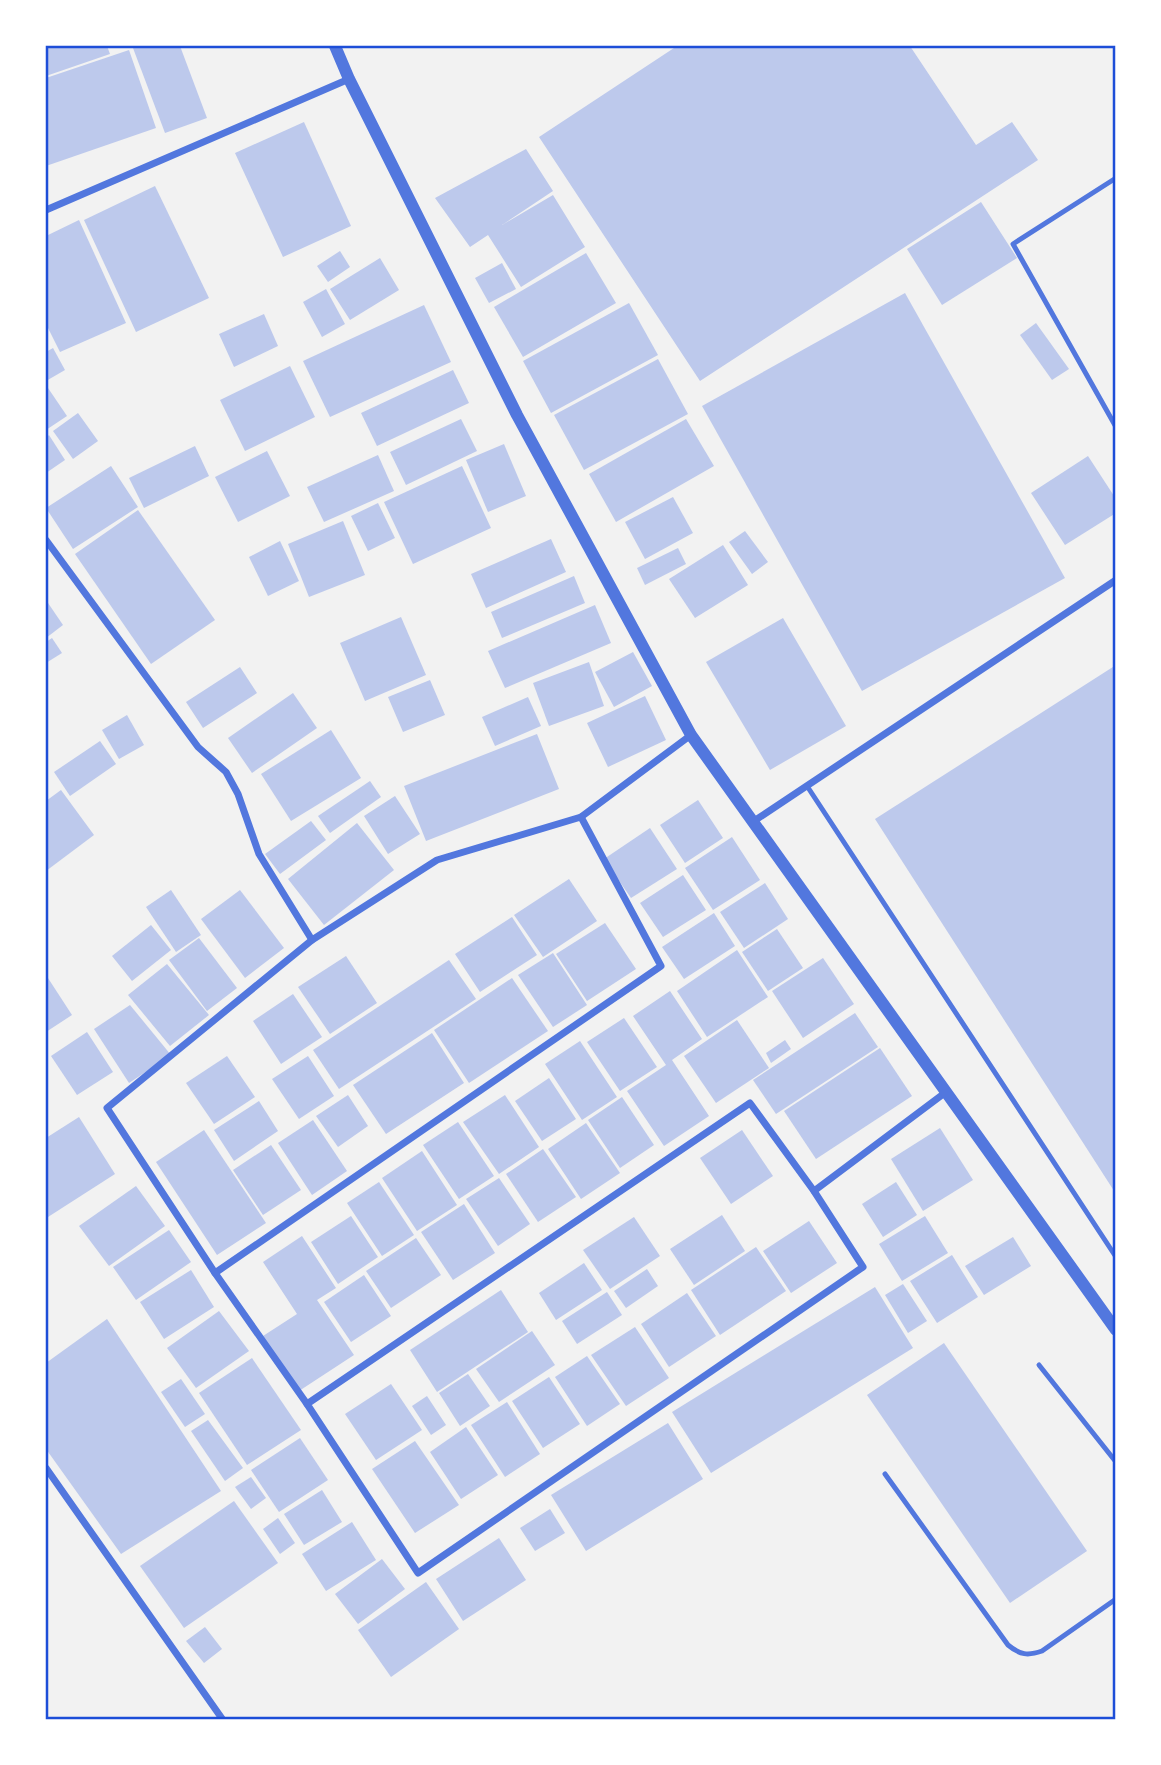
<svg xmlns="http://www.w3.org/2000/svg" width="1161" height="1765" font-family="Arial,sans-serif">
	<rect width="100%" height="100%" fill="#f2f2f2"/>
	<g fill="#bdc9ec">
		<path d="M46 46H107L110 54 46 76Z"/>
		<path d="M140 46H180L207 118 165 133 133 48Z"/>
		<path d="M677 46H910L976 145 1012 122 1038 160 700 381 539 137Z"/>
		<path d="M129 50 156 128 46 166V78Z"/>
		<path d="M304 122 351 226 283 257 235 153Z"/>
		<path d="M526 149 553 191 502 225 553 195 585 247 521 287 488 235 470 247 435 198Z"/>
		<path d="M155 186 209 298 136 332 84 220Z"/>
		<path d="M981 202 1017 258 942 305 907 249Z"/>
		<path d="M79 220 126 323 60 352 46 324V236Z"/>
		<path d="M340 251 350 267 328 282 317 266Z"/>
		<path d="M586 253 616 303 523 357 494 307Z"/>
		<path d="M380 258 399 290 350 320 330 289Z"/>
		<path d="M502 263 516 289 489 303 475 278Z"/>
		<path d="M326 289 345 324 322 337 303 302Z"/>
		<path d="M905 293 1065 578 862 691 702 406Z"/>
		<path d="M629 303 658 355 551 413 523 361Z"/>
		<path d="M424 305 451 362 330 417 303 361Z"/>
		<path d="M264 314 278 346 234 367 219 334Z"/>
		<path d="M1036 323 1069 369 1052 380 1020 335Z"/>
		<path d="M53 348 65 370 46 381V352Z"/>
		<path d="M658 359 688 414 584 470 554 415Z"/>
		<path d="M290 366 315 417 245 451 220 400Z"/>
		<path d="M453 370 469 403 377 446 361 413Z"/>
		<path d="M48 388 67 416 46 430V390Z"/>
		<path d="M78 413 98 441 73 459 53 431Z"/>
		<path d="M461 419 477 451 406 485 390 452Z"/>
		<path d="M686 419 714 466 616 522 589 474Z"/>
		<path d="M49 435 65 460 46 473V438Z"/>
		<path d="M504 444 526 496 488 512 466 460Z"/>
		<path d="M195 446 209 476 144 508 129 478Z"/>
		<path d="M267 451 290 496 238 522 215 477Z"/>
		<path d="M378 455 394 491 324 522 307 487Z"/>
		<path d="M1088 456 1116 499V513L1065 545 1031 493Z"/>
		<path d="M111 466 138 507 73 549 46 508Z"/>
		<path d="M462 466 491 528 413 564 384 502Z"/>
		<path d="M673 497 693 533 645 559 625 522Z"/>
		<path d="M378 503 395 538 368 551 351 516Z"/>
		<path d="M138 510 215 620 151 664 75 554Z"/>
		<path d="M343 521 365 575 309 597 288 544Z"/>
		<path d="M745 531 768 562 752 574 729 542Z"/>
		<path d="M551 539 566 572 486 608 471 574Z"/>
		<path d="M280 541 299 581 268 596 249 557Z"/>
		<path d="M723 545 748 585 695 618 669 579Z"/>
		<path d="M678 548 686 564 645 585 637 568Z"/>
		<path d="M574 576 585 603 502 638 491 612Z"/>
		<path d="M46 600 63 625 46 638Z"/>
		<path d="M595 605 611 643 505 688 488 651Z"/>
		<path d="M401 617 426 675 365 701 340 643Z"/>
		<path d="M783 618 846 726 770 770 706 662Z"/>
		<path d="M52 638 62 653 46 663V642Z"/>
		<path d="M633 652 652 686 614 707 595 672Z"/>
		<path d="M589 662 604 706 549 726 533 683Z"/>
		<path d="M1116 665V1194L875 819Z"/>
		<path d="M240 667 257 693 203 728 186 702Z"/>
		<path d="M430 680 445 715 403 732 388 697Z"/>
		<path d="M293 693 317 728 252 773 228 738Z"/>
		<path d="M645 696 666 740 608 767 587 723Z"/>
		<path d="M528 697 541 726 495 746 482 717Z"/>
		<path d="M127 715 144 745 119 759 102 730Z"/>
		<path d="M331 730 361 778 291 821 261 774Z"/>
		<path d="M537 734 559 789 426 841 404 786Z"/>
		<path d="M100 741 116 764 70 796 54 772Z"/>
		<path d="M370 781 381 797 330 833 318 816Z"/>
		<path d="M61 790 94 835 46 871V801Z"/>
		<path d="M395 796 420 834 388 854 364 816Z"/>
		<path d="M698 800 723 838 685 863 660 825Z"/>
		<path d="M311 821 326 840 280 874 265 854Z"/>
		<path d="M357 823 394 870 324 925 288 879Z"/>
		<path d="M650 828 677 869 631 898 604 859Z"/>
		<path d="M732 837 760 880 713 910 685 868Z"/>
		<path d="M683 875 706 910 663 937 640 903Z"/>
		<path d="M569 879 597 921 543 957 514 915Z"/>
		<path d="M765 883 788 919 744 948 720 912Z"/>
		<path d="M171 890 201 935 176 952 146 907Z"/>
		<path d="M240 890 284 948 245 978 201 919Z"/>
		<path d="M714 913 735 946 684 979 662 947Z"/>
		<path d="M512 917 537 955 480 992 455 954Z"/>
		<path d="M605 923 636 969 587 1001 556 954Z"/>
		<path d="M151 925 171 950 132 981 112 956Z"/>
		<path d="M777 929 803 968 768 991 742 952Z"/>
		<path d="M199 938 237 988 207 1011 169 960Z"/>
		<path d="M737 950 768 997 707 1037 677 991Z"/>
		<path d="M553 953 587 1005 553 1027 518 975Z"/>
		<path d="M346 956 377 1003 330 1034 298 987Z"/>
		<path d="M823 958 854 1004 803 1038 772 991Z"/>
		<path d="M449 960 476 999 339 1089 313 1050Z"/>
		<path d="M167 964 209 1015 170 1046 128 995Z"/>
		<path d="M46 975 72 1015 46 1032Z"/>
		<path d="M512 978 548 1031 469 1083 434 1030Z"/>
		<path d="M670 991 702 1039 672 1060 709 1116 664 1146 627 1091 666 1065 633 1016Z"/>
		<path d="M293 994 322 1037 281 1064 253 1021Z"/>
		<path d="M130 1005 171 1055 129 1083 94 1029Z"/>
		<path d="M855 1013 878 1047 776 1114 753 1080Z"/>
		<path d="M624 1018 657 1067 620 1091 587 1042Z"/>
		<path d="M737 1020 769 1068 716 1103 684 1056Z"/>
		<path d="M87 1032 113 1072 77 1095 51 1056Z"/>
		<path d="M432 1033 464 1083 386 1134 353 1085Z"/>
		<path d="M785 1040 791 1049 771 1063 766 1053Z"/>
		<path d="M580 1041 617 1097 582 1120 545 1064Z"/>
		<path d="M880 1048 912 1096 816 1159 784 1111Z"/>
		<path d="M227 1056 255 1097 214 1124 186 1083Z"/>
		<path d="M308 1056 334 1096 299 1119 272 1079Z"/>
		<path d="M549 1078 576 1119 542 1141 515 1101Z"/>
		<path d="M348 1095 368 1126 338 1147 316 1116Z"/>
		<path d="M505 1095 539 1147 499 1174 463 1122Z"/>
		<path d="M622 1097 654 1145 620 1168 588 1120Z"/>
		<path d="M259 1101 278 1131 234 1161 214 1130Z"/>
		<path d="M79 1117 115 1174 48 1217 46 1138Z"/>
		<path d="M313 1120 347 1171 312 1195 278 1143Z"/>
		<path d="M458 1122 494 1176 459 1199 423 1145Z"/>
		<path d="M586 1123 620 1173 581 1199 548 1149Z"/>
		<path d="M940 1128 973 1180 923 1211 891 1159Z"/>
		<path d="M204 1130 266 1223 217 1255 156 1162Z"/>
		<path d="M742 1130 773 1176 731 1204 700 1158Z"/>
		<path d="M271 1145 301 1190 263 1215 233 1170Z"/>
		<path d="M543 1149 576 1197 538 1222 506 1174Z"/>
		<path d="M422 1151 457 1205 417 1231 382 1178Z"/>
		<path d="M499 1178 530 1224 498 1246 466 1199Z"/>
		<path d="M379 1182 414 1235 382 1256 347 1203Z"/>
		<path d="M896 1182 917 1215 883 1237 862 1204Z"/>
		<path d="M136 1186 165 1226 109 1266 79 1226Z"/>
		<path d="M464 1204 495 1253 453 1280 421 1232Z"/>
		<path d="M722 1215 745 1251 694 1285 670 1249Z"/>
		<path d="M351 1216 378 1257 338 1284 311 1242Z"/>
		<path d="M925 1216 948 1253 902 1281 879 1244Z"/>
		<path d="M634 1217 660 1256 610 1289 583 1250Z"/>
		<path d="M809 1221 837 1263 791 1293 763 1251Z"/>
		<path d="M169 1230 191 1262 136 1300 113 1267Z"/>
		<path d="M302 1236 336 1288 317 1300 354 1355 299 1391 263 1336 297 1314 263 1262Z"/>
		<path d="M1013 1237 1031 1266 984 1295 965 1266Z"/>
		<path d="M416 1238 441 1275 391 1308 366 1271Z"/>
		<path d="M756 1247 786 1291 720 1335 691 1290Z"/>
		<path d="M952 1255 978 1297 937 1323 910 1281Z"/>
		<path d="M584 1263 602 1290 556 1320 539 1293Z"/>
		<path d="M647 1269 658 1286 626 1308 614 1291Z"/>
		<path d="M191 1270 214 1307 164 1339 140 1302Z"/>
		<path d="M364 1275 391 1316 351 1342 324 1302Z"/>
		<path d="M903 1284 927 1321 908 1333 885 1295Z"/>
		<path d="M875 1287 913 1348 711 1473 672 1412Z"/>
		<path d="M501 1290 528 1332 437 1392 410 1350Z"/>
		<path d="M607 1292 622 1315 577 1344 562 1321Z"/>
		<path d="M687 1293 716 1336 669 1367 641 1324Z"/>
		<path d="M219 1311 249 1351 196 1388 167 1348Z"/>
		<path d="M107 1319 221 1491 121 1554 46 1449V1363Z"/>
		<path d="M635 1327 669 1378 626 1406 591 1355Z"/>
		<path d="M532 1331 555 1365 499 1402 476 1369Z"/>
		<path d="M944 1343 1087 1551 1010 1603 867 1395Z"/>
		<path d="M587 1356 620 1404 587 1426 555 1377Z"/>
		<path d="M252 1358 301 1430 247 1465 199 1393Z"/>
		<path d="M468 1374 490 1406 460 1426 439 1393Z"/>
		<path d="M549 1377 580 1424 543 1448 512 1401Z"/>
		<path d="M181 1379 205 1414 185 1427 161 1392Z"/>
		<path d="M391 1384 422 1430 376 1460 345 1414Z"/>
		<path d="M427 1396 446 1425 431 1435 412 1406Z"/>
		<path d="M507 1402 540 1454 505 1477 471 1425Z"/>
		<path d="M208 1420 243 1468 225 1481 191 1431Z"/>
		<path d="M668 1423 703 1479 586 1551 551 1495Z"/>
		<path d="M466 1427 498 1475 461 1499 430 1452Z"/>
		<path d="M300 1438 328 1480 279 1512 251 1470Z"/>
		<path d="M415 1441 459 1505 415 1533 372 1469Z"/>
		<path d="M251 1477 266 1498 251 1509 235 1487Z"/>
		<path d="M322 1490 342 1522 304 1545 284 1514Z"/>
		<path d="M234 1501 278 1563 184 1628 140 1566Z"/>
		<path d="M550 1509 565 1533 535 1551 520 1528Z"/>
		<path d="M278 1518 295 1543 280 1554 263 1529Z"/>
		<path d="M352 1522 376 1560 326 1591 302 1554Z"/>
		<path d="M499 1538 526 1580 463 1621 436 1579Z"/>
		<path d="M382 1559 405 1589 358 1624 335 1594Z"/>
		<path d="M426 1582 459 1629 391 1677 358 1630Z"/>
		<path d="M205 1627 222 1649 204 1663 186 1641Z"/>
	</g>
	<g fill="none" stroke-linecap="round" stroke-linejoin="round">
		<g stroke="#5277de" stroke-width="5">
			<path d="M1116 178 1013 244 1116 427"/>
			<path d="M807 786 1116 1257"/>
			<path d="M1039 1365 1116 1462"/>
			<path d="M885 1474 1008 1645C1020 1655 1028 1656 1042 1651L1116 1599"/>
		</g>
		<g stroke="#5277de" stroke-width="7">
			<path d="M46 210 349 79"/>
			<path d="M46 540 198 747 226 772 238 794 259 854 312 940 437 860 581 817 691 735"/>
			<path d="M754 821 1116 580"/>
			<path d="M750 1103 814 1191 863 1267 418 1573 307 1404Z"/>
			<path d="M814 1191 946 1092"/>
			<path d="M215 1273 661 966 581 817"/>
			<path d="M307 1404 215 1273 107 1108 312 940"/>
			<path d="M46 1468 223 1720"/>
		</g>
		<path stroke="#5277de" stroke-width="12" d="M335 46 349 79 517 415 691 735 1116 1330"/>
	</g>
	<rect width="1161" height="1765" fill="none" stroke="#ffffff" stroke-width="94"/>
	<rect x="47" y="47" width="1067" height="1671" fill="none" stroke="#1d4ed8" stroke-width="2.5"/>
</svg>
